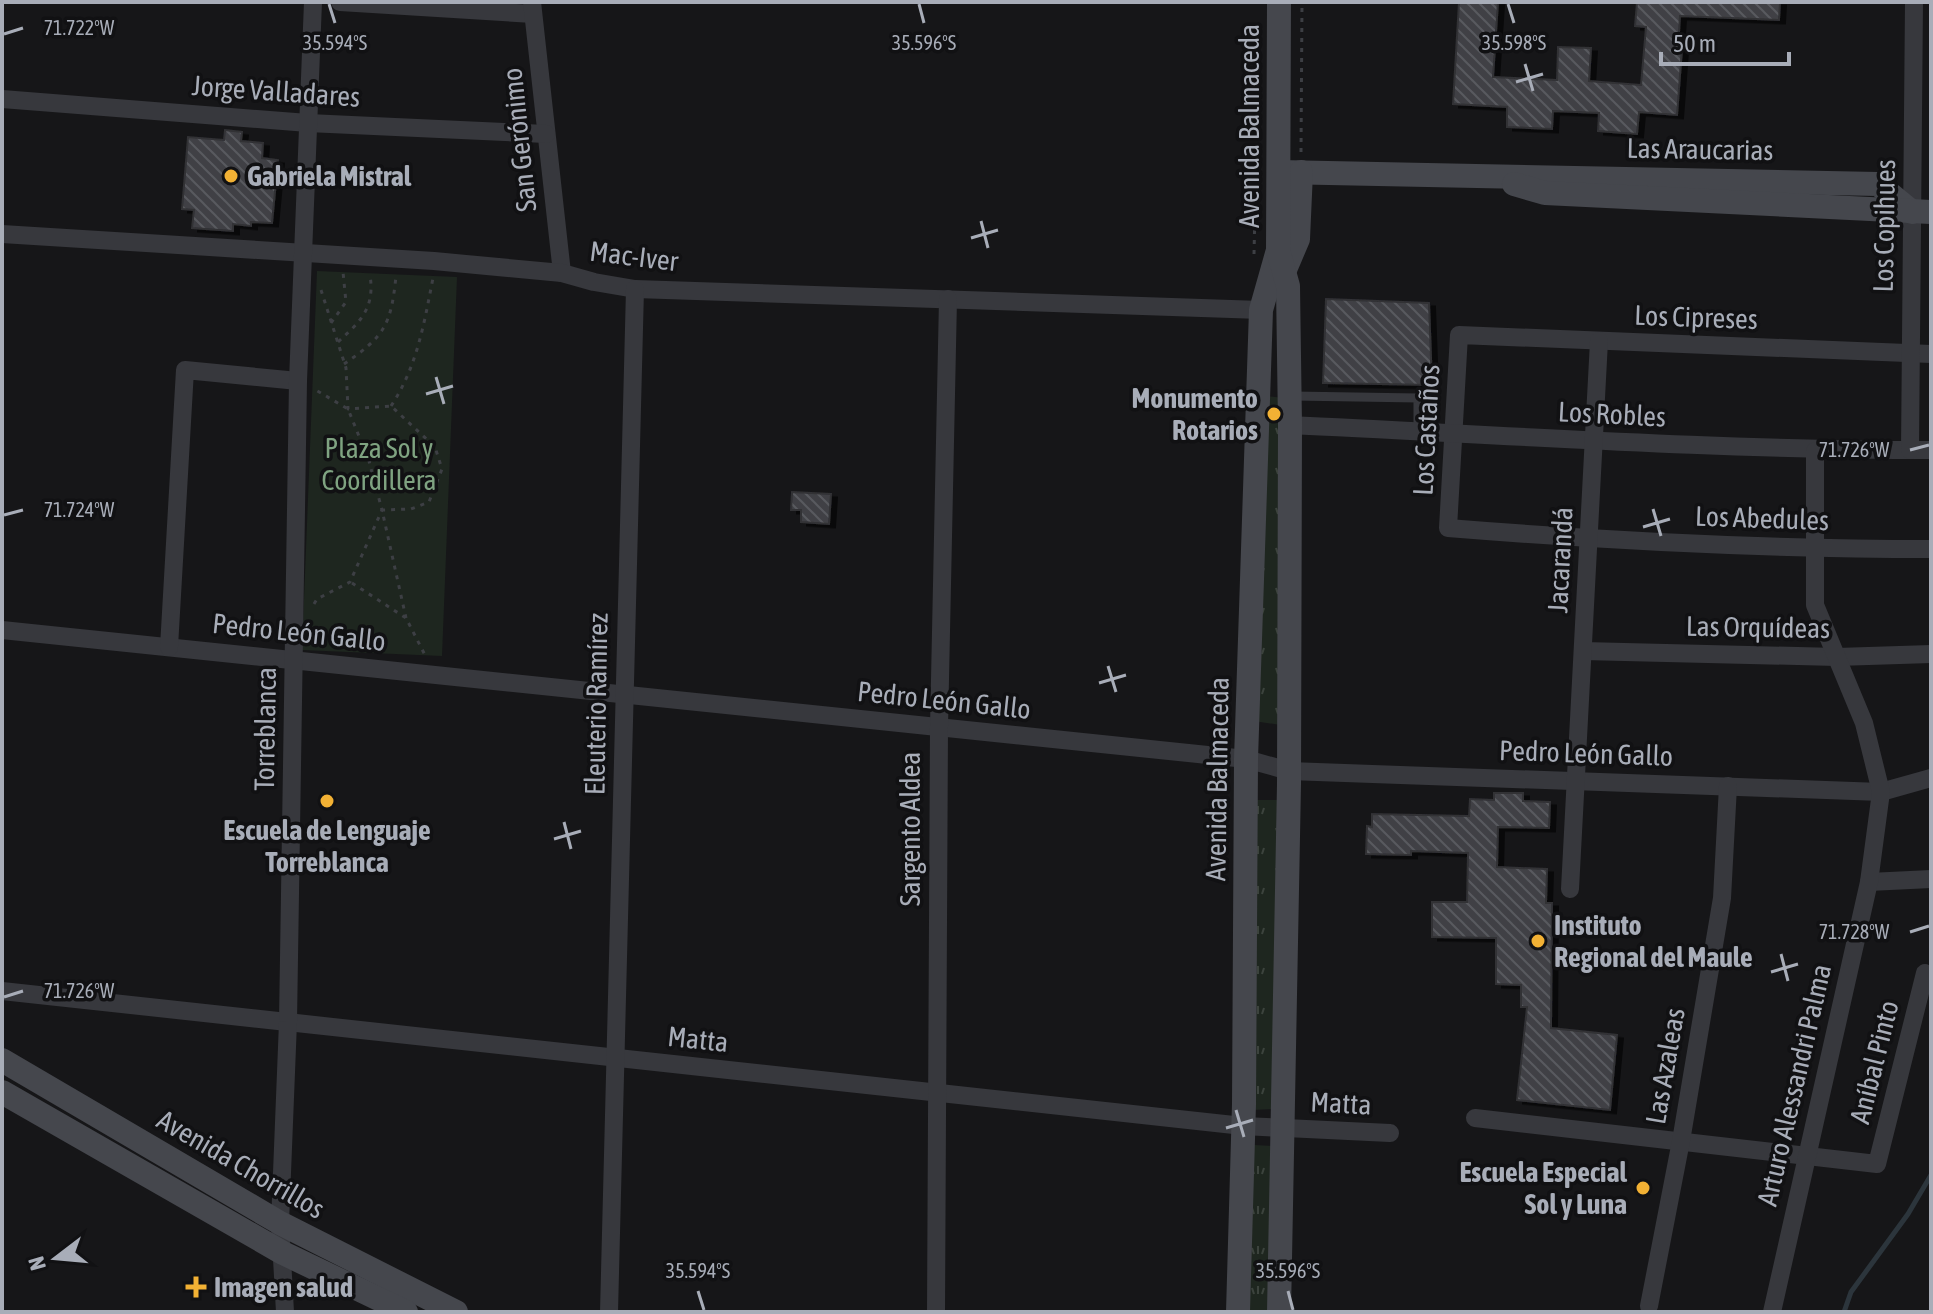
<svg xmlns="http://www.w3.org/2000/svg" width="1933" height="1314" font-family="'Asap Condensed',sans-serif">
	<defs>
		<pattern id="grass-tufts" width="24" height="20" patternUnits="userSpaceOnUse" patternTransform="scale(2)"><rect width="24" height="20" fill="#1e261f"/><path d="M3 7l-1-3M5 7V3M7 7l1-3M15 17l-1-3M17 17v-4M19 17l1-3" fill="none" stroke="#3c433d"/></pattern>
		<pattern id="building-back-hatch" width="6" height="6" patternUnits="userSpaceOnUse" patternTransform="scale(2)"><rect width="6" height="6" fill="#404145"/><path d="M-1 5l2 2M0 0l6 6M5-1l2 2" fill="none" stroke="#595a5e"/></pattern>
		<filter id="shadow"><feDropShadow dx="6" dy="3.5" stdDeviation="0" flood-color="#0009"/></filter>
	</defs>
	<rect width="100%" height="100%" fill="#161618"/>
	<g fill="url(#grass-tufts)">
		<path d="M1264 396 1284 398 1281 725 1254 721Z"/>
		<path d="M1253 800H1277L1274 1109 1251 1110Z"/>
		<path d="M1253 1145 1274 1146 1271 1312H1248Z"/>
	</g>
	<path fill="#1e261f" d="M317 271 457 277 442 656 302 650Z"/>
	<g fill="none" stroke-linecap="round" stroke-linejoin="round">
		<path stroke="#2c353c" stroke-width="5" d="M1844 1312 1851 1292 1908 1214 1931 1175"/>
	</g>
	<g fill="url(#building-back-hatch)" stroke="#303034" stroke-width="2" filter="url(#shadow)">
		<path d="M1459 2H1498L1493 77 1557 80 1558 47 1591 48 1589 81 1641 85 1646 27 1635 26 1637 2H1780L1779 20 1680 16 1678 48 1682 49 1677 115 1639 112 1637 134 1598 131 1599 113 1553 111 1552 129 1507 127V107L1453 104Z"/>
		<path d="M225 130 242 132 241 141 263 143 262 158 278 160 272 223 251 222V226L233 224V231L192 228 194 210 182 209 188 137 224 140Z"/>
		<path d="M1326 299 1429 303 1432 385 1323 383Z"/>
		<path d="M792 492 831 494 829 524 801 522V510H791Z"/>
		<path d="M1494 793H1523V801L1550 802 1549 828 1498 827 1497 867 1547 869 1546 903H1552L1551 1028 1617 1035 1610 1110 1517 1100 1527 1007H1521V985L1496 984V938L1432 937V902H1467L1468 853 1411 851V855L1366 854 1367 826 1372 827V814L1469 816 1470 799 1494 800Z"/>
	</g>
	<g fill="none" stroke-linecap="round" stroke-linejoin="round">
		<g stroke="#3d3f44" stroke-width="3" stroke-dasharray="4 6" stroke-linecap="butt">
			<path d="M1301 152 1302 2"/>
			<path d="M1254 254 1256 166"/>
			<path d="M321 290 346 368 348 409 391 406 435 447 442 469 429 502 411 509 382 510 406 618"/>
			<path d="M331 323 346 302 343 272"/>
			<path d="M338 342C361 321 375 308 370 275"/>
			<path d="M344 364C385 336 391 325 396 276"/>
			<path d="M391 406C417 367 424 324 433 278"/>
			<path d="M352 583 406 618 426 657"/>
			<path d="M314 604 317 599 350 582 382 510 369 461 348 409 314 389"/>
		</g>
		<path stroke="#37383d" stroke-width="9" d="M1293 396 1418 398V430"/>
		<g stroke="#37383d" stroke-width="18">
			<path d="M340 2 533 14"/>
			<path d="M532 2 562 273"/>
			<path d="M2 99 308 123 546 134"/>
			<path d="M2 234 434 261 562 273 594 282 635 289 1261 310"/>
			<path d="M1931 354 1459 335 1448 528C1609 541 1770 549 1931 549"/>
			<path d="M1290 425C1504 435 1717 450 1931 450"/>
			<path d="M1910 450 1914 2"/>
			<path d="M2 630 1246 759 1289 771 1881 792 1931 778"/>
			<path d="M169 647 185 370 298 381"/>
			<path d="M1583 651 1837 657 1931 654"/>
			<path d="M1869 882 1931 879"/>
			<path d="M1570 889 1599 341"/>
			<path d="M2 991 1243 1126 1390 1133"/>
			<path d="M1475 1118 1877 1164 1925 973"/>
			<path d="M1649 1306 1681 1141 1722 898 1728 786"/>
			<path d="M285 1312 280 1223 288 1022 298 381 313 2"/>
			<path d="M609 1312 635 289"/>
			<path d="M936 1312 939 727 948 299"/>
			<path d="M1772 1312 1869 882 1881 792 1864 723 1815 605V451"/>
		</g>
		<g stroke="#45474d" stroke-width="24">
			<path d="M1279 172 1878 184 1912 212"/>
			<path d="M1514 184 1545 193 1931 212"/>
			<path d="M1284 272 1298 239 1301 172"/>
			<path d="M2 1060 280 1223 456 1312"/>
			<path d="M2 1092 283 1253 406 1312"/>
			<path d="M1238 1312 1244 1104 1246 759 1261 310 1278 250"/>
			<path d="M1279 1312 1289 784 1290 425 1288 286 1278 250 1279 2"/>
		</g>
	</g>
	<path fill="none" stroke="#a8adb8" stroke-width="3" d="M329 4 335 23M919 4 924 23M1508 4 1514 23M4 34 23 28M1525 64 1533 91M1516 82 1543 74M981 221 988 248M971 238 998 230M436 377 444 404M426 394 453 386M1910 450 1929 445M1653 509 1661 536M4 515 23 510M1643 527 1670 519M1108 666 1116 692M1099 683 1126 675M564 822 571 849M554 839 581 831M1910 932 1929 926M1781 954 1788 981M1771 972 1798 964M4 997 23 991M1236 1110 1244 1137M1226 1128 1253 1120M698 1291 704 1310M1288 1291 1293 1310"/>
	<g fill="#f2b134" stroke="#111113" stroke-width="3">
		<circle cx="231" cy="176" r="8"/>
		<circle cx="1274" cy="414" r="8"/>
		<circle cx="327" cy="801" r="8"/>
		<circle cx="1538" cy="941" r="8"/>
		<circle cx="1643" cy="1188" r="8"/>
		<path d="M192 1275h8v8h8v8h-8v8h-8v-8h-8v-8h8z"/>
	</g>
	<g text-anchor="middle" dominant-baseline="central" stroke-width="7" stroke-linejoin="round" paint-order="stroke">
		<g font-size="28" fill="#a8adb8" stroke="#111113">
			<text transform="translate(276 91) rotate(4)">Jorge Valladares</text>
			<text transform="translate(1249 126) rotate(-90)">Avenida Balmaceda</text>
			<text transform="translate(519 140) rotate(-96)">San Gerónimo</text>
			<text transform="translate(1700 149) rotate(1)">Las Araucarias</text>
			<text transform="translate(1884 226) rotate(-89)">Los Copihues</text>
			<text transform="translate(634 256) rotate(7)">Mac-Iver</text>
			<text transform="translate(1696 317) rotate(2)">Los Cipreses</text>
			<text transform="translate(1612 414) rotate(3)">Los Robles</text>
			<text transform="translate(1426 430) rotate(-87)">Los Castaños</text>
			<text transform="translate(1762 518) rotate(2)">Los Abedules</text>
			<text transform="translate(1560 560) rotate(-87)">Jacarandá</text>
			<text transform="translate(1758 627) rotate(1)">Las Orquídeas</text>
			<text transform="translate(299 632) rotate(6)">Pedro León Gallo</text>
			<text transform="translate(944 700) rotate(6)">Pedro León Gallo</text>
			<text transform="translate(596 704) rotate(-89)">Eleuterio Ramírez</text>
			<text transform="translate(265 729) rotate(-89)">Torreblanca</text>
			<text transform="translate(1586 753) rotate(2)">Pedro León Gallo</text>
			<text transform="translate(1217 779) rotate(-89)">Avenida Balmaceda</text>
			<text transform="translate(910 829) rotate(-90)">Sargento Aldea</text>
			<text transform="translate(698 1039) rotate(6)">Matta</text>
			<text transform="translate(1874 1062) rotate(-76)">Aníbal Pinto</text>
			<text transform="translate(1665 1066) rotate(-80)">Las Azaleas</text>
			<text transform="translate(1794 1085) rotate(-77)">Arturo Alessandri Palma</text>
			<text transform="translate(1341 1103) rotate(3)">Matta</text>
			<text transform="translate(241 1164) rotate(30)">Avenida Chorrillos</text>
		</g>
		<g font-size="28" font-weight="bold" fill="#a8adb8" stroke="#111113" text-anchor="start">
			<text x="247" y="176">Gabriela Mistral</text>
			<text x="1258" y="398" text-anchor="end">Monumento<tspan x="1258" dy="32">Rotarios</tspan></text>
			<text x="327" y="830" text-anchor="middle">Escuela de Lenguaje<tspan x="327" dy="32">Torreblanca</tspan></text>
			<text x="1554" y="925">Instituto<tspan x="1554" dy="32">Regional del Maule</tspan></text>
			<text x="1627" y="1172" text-anchor="end">Escuela Especial<tspan x="1627" dy="32">Sol y Luna</tspan></text>
			<text x="214" y="1287">Imagen salud</text>
		</g>
		<g font-size="28" fill="#7fa381" stroke="#111113">
			<text x="379" y="448">Plaza Sol y<tspan x="379" dy="32">Coordillera</tspan></text>
		</g>
	</g>
	<g font-size="20" text-anchor="middle" fill="#a8adb8" stroke="#111113" stroke-width="7" stroke-linejoin="round" paint-order="stroke">
		<text x="79" y="35">71.722°W</text>
		<text x="335" y="50">35.594°S</text>
		<text x="924" y="50">35.596°S</text>
		<text x="1514" y="50">35.598°S</text>
		<text x="1854" y="457">71.726°W</text>
		<text x="79" y="517">71.724°W</text>
		<text x="1854" y="939">71.728°W</text>
		<text x="79" y="998">71.726°W</text>
		<text x="698" y="1278">35.594°S</text>
		<text x="1288" y="1278">35.596°S</text>
	</g>
	<rect width="1933" height="1314" fill="none" stroke="#a8adb8" stroke-width="8"/>
	<g transform="translate(56 1258) rotate(254)" stroke="#111113" stroke-width="6" paint-order="stroke">
	<path d="M0-6L14 30L0 20L-14 30Z" fill="#a8adb8"/>
	<text y="-12" font-size="22" font-weight="bold" text-anchor="middle" fill="#a8adb8">N</text>
	</g>
	<path d="M1661 52v12h128v-12" fill="none" stroke="#a8adb8" stroke-width="4"/>
	<text x="1673" y="52" font-size="24" fill="#a8adb8" stroke="#111113" stroke-width="6" paint-order="stroke">50 m</text>
</svg>
